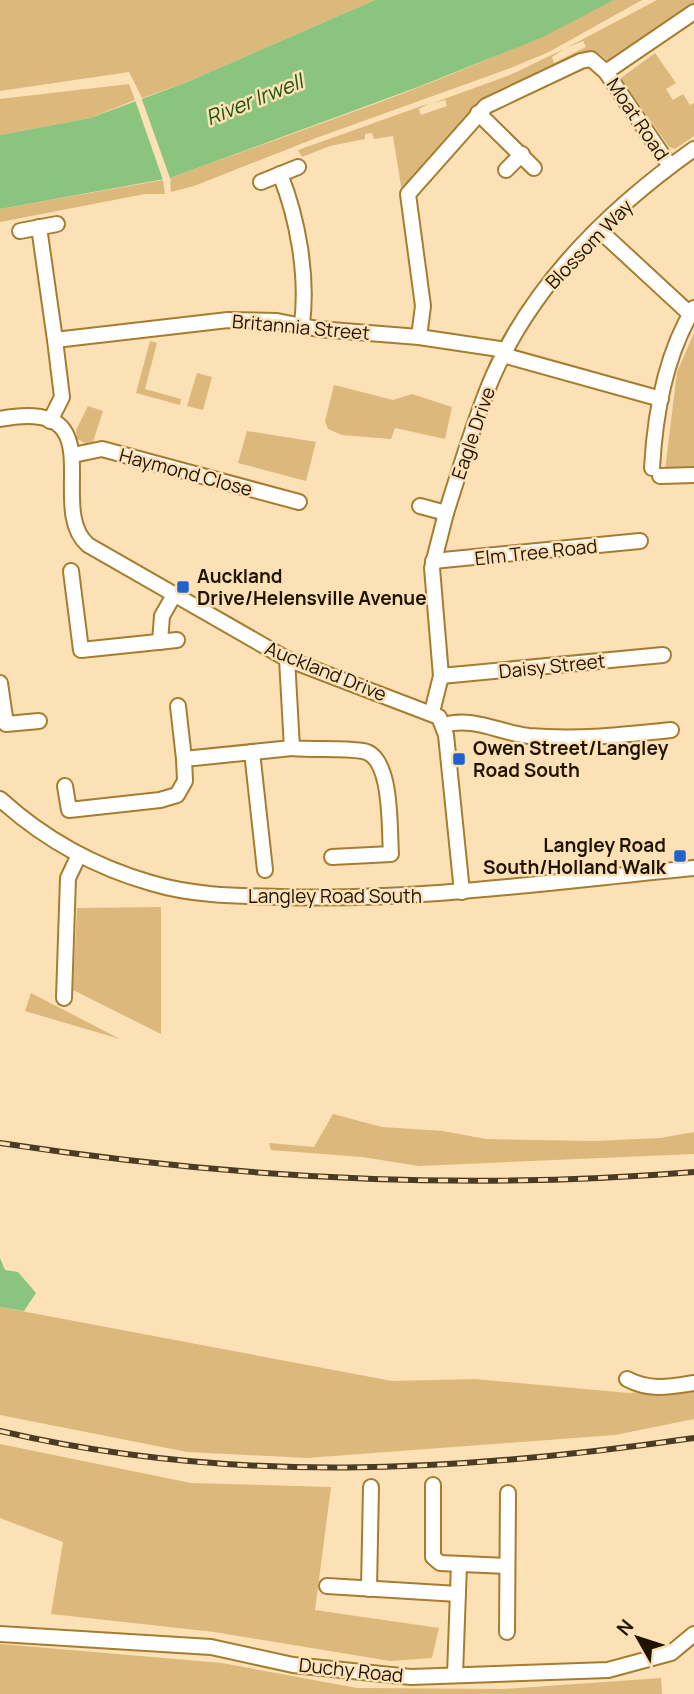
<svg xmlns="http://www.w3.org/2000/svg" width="694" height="1694" font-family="Manrope,sans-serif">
	<rect width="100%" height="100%" fill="#fce1b6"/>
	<g fill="#dcb87c">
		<path d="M0 0H375L185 83 142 98 129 72 0 91Z"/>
		<path d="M614 0H642L549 52 508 69 316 138 194 186 171 192 170 178C320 123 473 74 614 0Z"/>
		<path d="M657 0H694V6L610 63 600 54 584 52 495 94 469 114 402 192 393 136 374 139 372 133 365 134V139L330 146 302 157 298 150 430 103 419 109 421 115 447 106 445 100 433 103 510 75 564 49 552 57 554 63 586 47 583 41 566 48Z"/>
		<path d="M655 53 676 83 666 89 673 100 683 94 690 105 694 103V136L675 149 669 147 621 78Z"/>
		<path d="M129 84 135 100 90 118 0 135V99Z"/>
		<path d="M163 180 165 194H145L0 222V209Z"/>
		<path d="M694 333V466L665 470 677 372Z"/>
		<path d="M150 341 157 343 145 389 181 399 180 405 136 393Z"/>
		<path d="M197 373 212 377 203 410 187 406Z"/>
		<path d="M334 385 393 400 412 394 452 407 445 439 395 428 391 439 342 435 328 429 325 421Z"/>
		<path d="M88 406 103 411 93 442 85 443 77 439 76 430Z"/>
		<path d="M247 431 316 442 306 481 238 463Z"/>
		<path d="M161 907V1034L73 990 77 908Z"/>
		<path d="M31 993 120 1039 25 1011Z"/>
		<path d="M333 1114 382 1127 443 1131 486 1139 594 1141 660 1138 694 1132V1154L419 1166 362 1157 271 1150 269 1143 314 1147Z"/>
		<path d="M0 1307 392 1381 475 1379 629 1393 694 1388V1419L615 1435 307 1458 187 1452 0 1415Z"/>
		<path d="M0 1444 191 1483 331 1487 315 1610 439 1628 432 1658 390 1661 214 1632 51 1614 63 1542 0 1518Z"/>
		<path d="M0 1644 222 1663 357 1688 504 1689 661 1678 662 1694H0Z"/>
	</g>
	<g fill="#8ac47e">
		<path d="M375 0H614L543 37 418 87 170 178 0 209V135L90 118 185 83Z"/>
		<path d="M0 1258 5 1270 18 1272 36 1293 24 1311 0 1307Z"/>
	</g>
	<path fill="#fce1b6" d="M140 94 170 178 171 181 164 183 134 97Z"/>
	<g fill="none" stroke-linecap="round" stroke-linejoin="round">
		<g stroke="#a67d2f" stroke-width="18">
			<g id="minor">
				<path d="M606 72 694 12"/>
				<path d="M478 113 534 168"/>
				<path d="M506 170 522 154"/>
				<path d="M280 174C298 219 308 276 302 324"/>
				<path d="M261 182 298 167"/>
				<path d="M39 227 55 340"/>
				<path d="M598 229 690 314"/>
				<path d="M20 231 57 224"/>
				<path d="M419 337 423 306 408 194 486 106 581 61 591 59 606 72 670 166"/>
				<path d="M503 355 661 399"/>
				<path d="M0 419C118 396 44 507 88 545L287 659 439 717 446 735 462 892"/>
				<path d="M50 421 62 397 55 340 228 320 277 321 318 329 419 337 506 350"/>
				<path d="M73 455 102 449 299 502"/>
				<path d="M652 468C655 414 665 355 694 308"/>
				<path d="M660 476 694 475"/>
				<path d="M420 506 446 513 432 568 441 676 432 712"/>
				<path d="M446 513C461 467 474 420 493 376 534 283 612 207 694 149"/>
				<path d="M433 561 640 541"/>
				<path d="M71 571 81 650 177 640"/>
				<path d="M160 642 162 616 174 595"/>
				<path d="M287 659 292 748C315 750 340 748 363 751 393 756 389 829 391 854L332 857"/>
				<path d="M441 676 663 655"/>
				<path d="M0 683 6 724 39 721"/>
				<path d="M178 706 184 759"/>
				<path d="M444 725C472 716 501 733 529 736 577 740 624 735 671 730"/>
				<path d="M252 752 265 870"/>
				<path d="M65 786 69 810 160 800 177 795 185 781 184 759 292 748"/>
				<path d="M0 799C44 839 95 867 151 883 194 896 238 896 282 897 421 901 557 881 694 868"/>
				<path d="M64 998 68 878 79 855"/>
				<path d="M627 1379C650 1391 669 1387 694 1383"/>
				<path d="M433 1485V1557L440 1563 507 1566"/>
				<path d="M327 1586 458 1594"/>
				<path d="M369 1589 371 1487"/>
				<path d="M507 1632 508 1493"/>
				<path d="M0 1634 211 1647 293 1665 411 1677 608 1670 671 1653 694 1634"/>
				<path d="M455 1675 459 1564"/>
			</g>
		</g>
		<use href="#minor" stroke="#fff" stroke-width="14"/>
		<g stroke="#4b3b23" stroke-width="6">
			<g id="rail">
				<path d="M0 1143C229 1178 463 1191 694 1172"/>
				<path d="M0 1431C231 1485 461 1472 694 1438"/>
			</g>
		</g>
		<use href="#rail" stroke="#fce1b6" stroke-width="3.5" stroke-dasharray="10" stroke-linecap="butt"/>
	</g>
	<g fill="#1f61cd" stroke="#fce1b6" stroke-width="2.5">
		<rect x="176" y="580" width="14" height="14" rx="3.5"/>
		<rect x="452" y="752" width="14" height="14" rx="3.5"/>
		<rect x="673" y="849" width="14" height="14" rx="3.5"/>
	</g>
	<g text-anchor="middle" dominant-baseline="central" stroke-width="5" stroke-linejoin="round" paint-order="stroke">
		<g font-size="19" fill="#201300" stroke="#fce1b6">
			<text transform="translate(638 119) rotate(56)">Moat Road</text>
			<text transform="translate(589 244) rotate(-46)">Blossom Way</text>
			<text transform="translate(301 327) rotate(5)">Britannia Street</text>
			<text transform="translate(473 433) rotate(-71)">Eagle Drive</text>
			<text transform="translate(186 472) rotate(15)">Haymond Close</text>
			<text transform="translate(536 552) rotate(-6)">Elm Tree Road</text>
			<text transform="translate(552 666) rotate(-6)">Daisy Street</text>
			<text transform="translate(326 671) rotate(22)">Auckland Drive</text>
			<text x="335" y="896">Langley Road South</text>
			<text transform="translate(351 1670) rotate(6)">Duchy Road</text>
		</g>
		<g font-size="19" font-weight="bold" fill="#201300" stroke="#fce1b6" text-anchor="start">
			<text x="197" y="576">Auckland<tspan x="197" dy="22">Drive/Helensville Avenue</tspan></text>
			<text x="473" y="748">Owen Street/Langley<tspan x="473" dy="22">Road South</tspan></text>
			<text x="666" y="845" text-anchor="end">Langley Road<tspan x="666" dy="22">South/Holland Walk</tspan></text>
		</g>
		<g font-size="21" font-style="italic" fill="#1e5610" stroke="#fce1b6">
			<text transform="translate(254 99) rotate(-22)">River Irwell</text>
		</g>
	</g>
	<g transform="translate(638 1638) rotate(309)" stroke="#fce1b6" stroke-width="5" paint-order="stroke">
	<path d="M0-5L12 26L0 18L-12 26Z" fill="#201300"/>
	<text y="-10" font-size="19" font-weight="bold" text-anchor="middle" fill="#201300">N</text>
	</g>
</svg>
